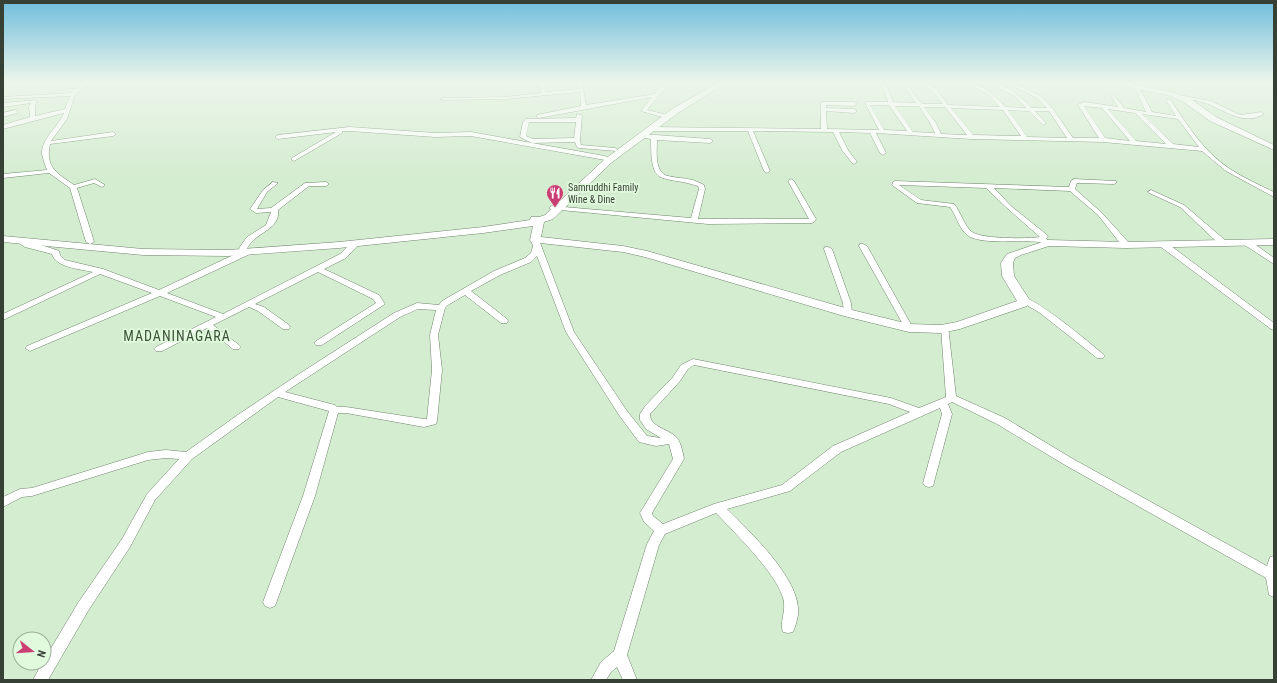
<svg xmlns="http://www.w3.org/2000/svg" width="1277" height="683" font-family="'Roboto Condensed',sans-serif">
	<rect width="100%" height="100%" fill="#d4ecd0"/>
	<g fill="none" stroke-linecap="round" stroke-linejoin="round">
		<g stroke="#70856d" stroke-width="1">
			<g id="street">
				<path d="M85 82H90L75 95 67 119 51 141 113 132 116 134 113 136 50 144C45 168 57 173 74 185L95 179 105 185 102 187 94 183 77 188 92 235 94 242 90 244 86 242 70 188 49 173 3 178V174L47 170C45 165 43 159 42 154 41 139 59 126 64 113L3 129V125L30 117 29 106 31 103 3 107V103L37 100 35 106V116L65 109 70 96 3 99V97L72 93 73 91H70V89H77Z"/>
				<path d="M539 82H543L546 92 579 89 578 82H582L586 105 655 94C660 87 664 82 673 82L665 88 647 110 664 114 665 115 662 117 641 111 652 97 539 118 537 117V115L581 106 580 92 505 99 442 100 440 99 442 98 505 97 541 93Z"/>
				<path d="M920 82C933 82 941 95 948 105L1000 107 987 94 965 82C981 82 995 96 1006 107L1026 108 1015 96 987 82C1004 82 1020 96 1032 108H1047L1037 98 1005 82H1011L1041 96 1053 109 1073 138H1099L1078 105 1079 104 1085 102 1118 107 1110 94 1112 93 1124 108 1146 112 1135 88 1139 87 1152 112 1176 116 1166 100 1170 99C1187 125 1204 152 1230 169 1244 178 1259 185 1274 192V197L1226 171 1202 151 1103 142 971 139 876 133 886 153 883 155 880 153 870 133 839 132 848 150 857 162 854 164 852 163 842 150 833 132 753 131 770 171 767 173 764 171 748 131H650L647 129 650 127 821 129V103L823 102H854L857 104 854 106 826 105V108L854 109 857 111 854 113 826 111 827 129 879 130 865 103 867 102H888L882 84 886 85 893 102 916 103 905 87 907 86 922 104H943L933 92ZM870 105H889L907 131 884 130ZM895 106H919L930 123 935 133 913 132ZM1084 106 1102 108 1130 141 1105 138ZM924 107H945L967 135 941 134 936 123ZM951 108 1003 110 1021 136 973 135ZM1108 109 1135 113 1166 144 1136 141ZM1008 110 1029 111 1043 125 1046 123 1035 111H1049L1067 138 1027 137ZM1142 114 1178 119 1199 147 1173 144Z"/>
				<path d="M1179 95 1211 101 1240 115 1261 112 1264 114C1244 126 1226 111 1208 104 1198 100 1187 99 1177 97V95Z"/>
				<path d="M15 110 18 112 17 113 3 117V113Z"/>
				<path d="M577 114 582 115 580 140 581 145 615 148 617 149V151L579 148 577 147 575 142 532 143 520 137 523 122 526 119 576 118ZM529 122H576L574 138 533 139 526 136Z"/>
				<path d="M350 127 435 133 471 132 605 156 608 158 605 160 471 136 435 137 350 131H342V133L294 161 291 159 292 158 336 132 278 139 275 137 278 135Z"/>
				<path d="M642 134 710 139 713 141 710 143 657 140C657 151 654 173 668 176 676 178 685 178 693 180 697 182 701 183 704 185L705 189 698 219H809L788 181 791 179 794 181 816 219 814 222 812 223 708 224 550 209V207L552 206 691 218 699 189 698 186C660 174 651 189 651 139L640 137 639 136Z"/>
				<path d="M1074 179 1116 181V183L1114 184 1077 183 1075 189 1102 213 1129 243V247H1123L1098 215 1070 191 994 188 1011 206 1047 235 1048 237 1046 239 1052 243 1048 245C1045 244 1042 243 1039 242 1022 239 978 246 966 234 958 226 956 215 950 207L917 203 892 185 893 182 895 181 1069 187 1071 181ZM899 185 986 188 1007 208 1040 237C1029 239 981 239 972 232 964 226 961 212 954 204L921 200Z"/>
				<path d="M273 182 278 183 267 192 257 209 271 208 305 183 326 182 329 184 326 186H309L278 210C280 225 266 230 256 238 252 241 249 245 246 250H240L239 248 247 237 266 225 271 212 256 213 250 209 263 190Z"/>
				<path d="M1151 190 1184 205 1225 240V244H1219L1180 207 1149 193 1148 192Z"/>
				<path d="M532 238H538L539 240 574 332 627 411 647 436 661 438 646 429 640 420V414L646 405 673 377 681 365 693 359 891 398 919 408 946 397 941 328 942 326H948L956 396 1005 418 1073 459 1267 566 1270 557 1274 556V597L1269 595 1266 578 1065 465 997 424 952 402 948 404 952 414 933 486 929 487 925 486 923 483 942 414 940 408 841 452 790 491 727 509C750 532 796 575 798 608 799 615 796 625 793 632L788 633 783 632C779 622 787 611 783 598 776 573 735 533 716 513L665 534 659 545 627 655 637 680H623L617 667 611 672 606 680H591L601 662 614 651 647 544 654 531 644 522 640 513 673 459 669 444 656 446 639 442 619 415 566 332 537 256 531 262 500 275 471 291 507 319 508 321 507 323H501L465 295 448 305 445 308 438 335 442 370 437 421 436 424 424 427 346 413H338L315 496 275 606 270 608 265 606 263 602 303 496 329 411 278 397 192 459 155 500 130 547 88 611 48 680H33L42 663H44V660L78 603 122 539 147 494 179 459 166 458 148 460 32 496 22 497 3 507V497L20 489 32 488 148 452 166 450 186 452 239 414 299 374 394 313 417 303 439 305 442 301 494 271 525 258 531 253 533 246 531 240ZM418 309 436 310 430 335 432 370 427 419H424L346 407H337L335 405 285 392 400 317ZM694 365 889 404 910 412 833 446 782 485 714 504 663 524 653 516 652 513 684 459C683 453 681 443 677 438 670 429 650 428 650 414L680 381 688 369Z"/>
				<path d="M17 239C20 239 55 249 59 251L60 255 65 260 103 269 159 290 244 250H250V254L167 293 223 314 340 254 353 241H356L360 243 346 258 324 269 379 295 385 304 322 345H316L314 343 316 341 376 303 373 299 318 272 255 304 264 307 289 325 290 327 289 329H283L258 311 249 307 213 325 239 345 241 347 239 349H233L207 328 162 351H156L154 349 156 347 216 317 160 296 30 351 25 348 27 346 152 293 100 274 3 320V314L93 272C81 269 56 268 52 254L25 247 16 241Z"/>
				<path d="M1243 240H1249L1274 258V264L1243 244Z"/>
				<path d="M1161 243H1167L1274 323V330L1271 329 1161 247Z"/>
				<path d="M860 244H863L867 246 913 328 912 330H906L905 328 859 246Z"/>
				<path d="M825 247H828L832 249 851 303 852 313 851 315 848 316 844 313 843 303 824 249Z"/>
				<path d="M1020 297C1032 294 1091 344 1103 354L1105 356 1103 358H1097L1040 313 1020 301 1019 299Z"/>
			</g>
		</g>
		<g stroke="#70856d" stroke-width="1">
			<g id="secondary">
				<path d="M719 82H727L678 113 611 163 553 219 544 222 541 237 623 246 647 251 852 310 909 324 941 325 957 322 1017 301 1002 276 1001 263 1007 254 1048 240 1126 242 1274 239V245L1126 248 1049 246 1021 255 1015 258 1013 263 1014 276 1029 299 1027 306 960 329 941 333 909 332 844 316 645 257 623 252 531 242 530 240 533 226 483 233 339 248 228 256 143 255 3 242V236L143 249 228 250 339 242 483 227 530 220 531 217H539L545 215 605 159 672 109Z"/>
				<path d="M1110 82H1123L1175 93 1191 99 1216 117 1274 145V150L1210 121 1185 103 1171 96 1113 84Z"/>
			</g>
		</g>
		<use href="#street" fill="#fff" fill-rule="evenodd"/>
		<use href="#secondary" fill="#fff" fill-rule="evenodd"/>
	</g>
	<linearGradient id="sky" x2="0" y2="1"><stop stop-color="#70bddd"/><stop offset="0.46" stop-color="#ecf6ea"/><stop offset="1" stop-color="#ecf6ea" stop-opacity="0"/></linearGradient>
	<rect width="1277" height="178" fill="url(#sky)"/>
	<defs>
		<g id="restaurant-pin" transform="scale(0.9)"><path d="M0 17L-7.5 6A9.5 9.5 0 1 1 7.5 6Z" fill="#ca3e73" stroke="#e1f9dd"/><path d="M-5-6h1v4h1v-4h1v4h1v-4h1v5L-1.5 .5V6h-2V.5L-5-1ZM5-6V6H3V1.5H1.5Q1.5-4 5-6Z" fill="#fff"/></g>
	</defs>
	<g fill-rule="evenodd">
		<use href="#restaurant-pin" x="555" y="193"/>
	</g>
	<g text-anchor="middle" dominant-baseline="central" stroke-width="3.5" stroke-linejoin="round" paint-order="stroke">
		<g font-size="10" fill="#374035" stroke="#e1f9dd" text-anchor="start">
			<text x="568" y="187">Samruddhi Family<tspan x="568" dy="12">Wine &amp; Dine</tspan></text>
		</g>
		<g font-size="14" letter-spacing="1" fill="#3c4f39" stroke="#e1f9dd">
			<text x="177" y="336">MADANINAGARA</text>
		</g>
	</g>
	<rect width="1277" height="683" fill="none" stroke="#374035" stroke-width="8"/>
	<g transform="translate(32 651) rotate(107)"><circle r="19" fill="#e1f9dd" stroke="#9daf9a"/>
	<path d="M0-3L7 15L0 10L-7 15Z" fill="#ca3e73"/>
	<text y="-6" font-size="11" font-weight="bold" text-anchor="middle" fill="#374035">N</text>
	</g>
</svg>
